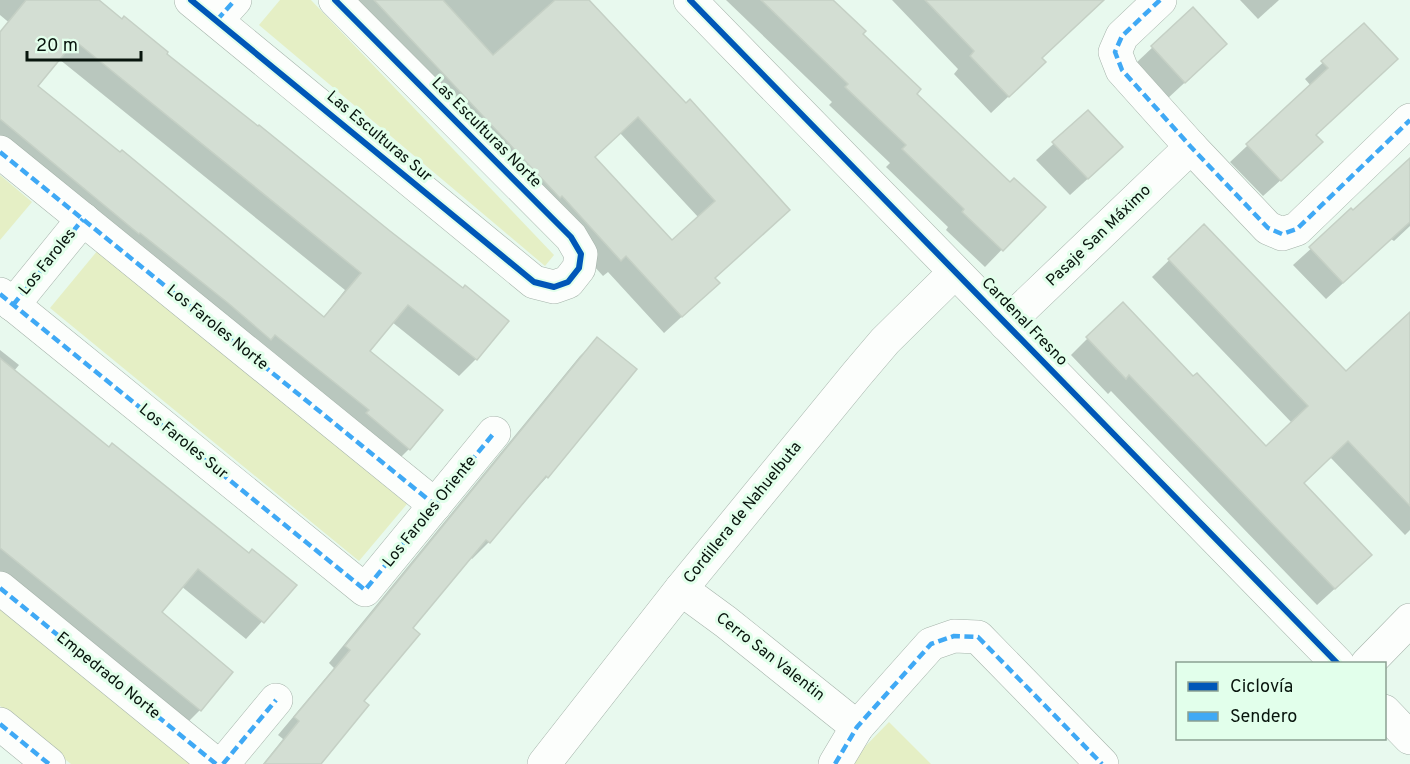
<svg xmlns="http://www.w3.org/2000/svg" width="1410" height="764" font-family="Overpass,sans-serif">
	<rect width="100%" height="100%" fill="#e8f9ee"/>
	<g fill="#e5efc5">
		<path d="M280 0H311L554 255 545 266 259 25Z"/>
		<path d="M0 175 32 202 0 240Z"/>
		<path d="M98 250 407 504 359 561 50 308Z"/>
		<path d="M0 608 190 764H71L0 706Z"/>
		<path d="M889 722 931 764H848Z"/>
	</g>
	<g fill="#0003" fill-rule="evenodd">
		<path d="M0 0H97L390 232 507 322 476 359 459 376 392 322 368 352 409 449 392 466 0 151V41L12 25 0 15ZM59 59 345 290 323 318 36 86Z"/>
		<path d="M335 0H587L788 210 714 279 700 300 664 333 608 272 603 276 544 211ZM620 133 699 218 672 243 593 158Z"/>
		<path d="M726 0H831L915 94 1010 184 1043 207 985 267 946 230 948 227 886 167 890 163 829 105 832 102Z"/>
		<path d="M892 0H1104L1040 58 1027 79 991 113 954 74 958 69Z"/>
		<path d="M1240 0H1279L1258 19Z"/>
		<path d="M1193 9 1208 61 1167 99 1135 64Z"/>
		<path d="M1364 25 1304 159 1263 196 1230 162 1311 86 1305 79Z"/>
		<path d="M1088 112 1104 164 1070 195 1036 160Z"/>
		<path d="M1410 159V226L1394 241 1391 239 1326 299 1293 265Z"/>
		<path d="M1204 226 1346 373 1410 313V530L1405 535 1330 457 1303 484 1353 572 1317 605 1111 391 1108 394 1071 355 1088 338 1193 378 1266 448 1292 423 1152 277Z"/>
		<path d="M598 339 547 477 489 542 472 559 470 557 411 628 319 764H263L283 739 278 735 334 668 329 663 580 356Z"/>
		<path d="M0 350 19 365 14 371 108 448 249 554 295 585 246 639 181 586 160 612 200 710 183 727 0 579Z"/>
	</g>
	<g fill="#d3ded3" stroke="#c5d0c5" stroke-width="1.5" fill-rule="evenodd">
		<path d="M26 0H99L122 19 124 16 168 52 167 54 258 126 259 125 390 231 463 288 465 285 509 321 477 360 408 305 370 351 443 410 410 450 366 413 369 410 275 335 271 340 228 303 140 233 139 234 0 119V32ZM75 41 361 273 324 317 122 150 120 152 38 86Z"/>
		<path d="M374 0H443L493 55 555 0H589L686 103 690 99 790 210 715 278 720 283 682 317 626 256 621 261 562 196 560 198ZM638 117 715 201 672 240 595 157Z"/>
		<path d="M761 0H833L866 31 863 34 921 89 917 94 1010 182 1014 178 1046 207 1003 251 962 212 964 209 902 149 906 145 845 87 848 84Z"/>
		<path d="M925 0H1104L1042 58 1046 62 1009 97 970 56 974 51Z"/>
		<path d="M1193 7 1227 44 1185 83 1151 46Z"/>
		<path d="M1364 23 1398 59 1316 135 1323 142 1281 181 1246 144 1328 68 1321 61Z"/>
		<path d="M1088 110 1123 147 1088 179 1052 142Z"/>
		<path d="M1410 158V222L1343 283 1309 247 1351 208 1353 210Z"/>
		<path d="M1204 224 1346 371 1410 312V506L1348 441 1304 483 1372 555 1335 589 1129 375 1126 379 1086 337 1123 302 1193 376 1197 373 1266 446 1308 406 1168 259Z"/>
		<path d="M597 337 637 369 548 478 546 476 490 543 486 540 413 628 420 634 364 701 369 705 321 764H264L299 721 294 717 350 650 345 646Z"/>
		<path d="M0 358 109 447 112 443 249 553 252 549 297 585 264 623 198 569 162 612 233 672 201 711 0 548Z"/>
	</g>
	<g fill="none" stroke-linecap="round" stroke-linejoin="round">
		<g stroke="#a5b3aa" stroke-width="34">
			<g id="minor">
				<path d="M191 0 534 282 554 287 568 282 579 268 581 254 571 237 335 0"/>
				<path d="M690 0 1338 664"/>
				<path d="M1160 0 1122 36 1115 52 1122 70 1191 147 1268 228 1282 234 1297 229 1410 120"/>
				<path d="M217 20 235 0"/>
				<path d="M0 152 435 505"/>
				<path d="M0 294 365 590 494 433"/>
				<path d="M13 305 83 219"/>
				<path d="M1006 324 1191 147"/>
				<path d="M0 588 216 764"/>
				<path d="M681 589 726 622 857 727"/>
				<path d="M1367 664 1410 620"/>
				<path d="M1384 711 1410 738"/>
				<path d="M0 724 49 764"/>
				<path d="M223 764 276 700"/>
				<path d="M544 764 681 589 857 374 885 341 955 272"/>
				<path d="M835 764 857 727 931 644 954 636 978 637 1102 764"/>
			</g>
		</g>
		<use href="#minor" stroke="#fcfefc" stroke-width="33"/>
		<g stroke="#3fa9f5" stroke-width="4.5" stroke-dasharray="9 4.5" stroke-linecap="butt">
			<path d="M1160 0 1122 36 1115 52 1122 70 1191 147 1268 228 1282 234 1297 229 1410 120"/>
			<path d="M217 20 235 0"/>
			<path d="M0 152 435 505"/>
			<path d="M0 294 365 590 494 433"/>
			<path d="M13 305 83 219"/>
			<path d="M0 588 216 764"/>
			<path d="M0 724 49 764"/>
			<path d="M223 764 276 700"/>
			<path d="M835 764 857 727 931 644 954 636 978 637 1102 764"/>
		</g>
		<g stroke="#e2ffeb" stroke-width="10">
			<g id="cycleway">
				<path d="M191 0 534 282 554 287 568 282 579 268 581 254 571 237 335 0"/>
				<path d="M690 0 1338 664"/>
			</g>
		</g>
		<use href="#cycleway" stroke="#0057b8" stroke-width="6"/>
	</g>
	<g text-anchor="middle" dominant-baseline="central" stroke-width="6" stroke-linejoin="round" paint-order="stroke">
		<g font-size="16" fill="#08150d" stroke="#e2ffeb">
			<text transform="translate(486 133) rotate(45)">Las Esculturas Norte</text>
			<text transform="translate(379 137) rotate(40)">Las Esculturas Sur</text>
			<text transform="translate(1099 236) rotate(-44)">Pasaje San Máximo</text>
			<text transform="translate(48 262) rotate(-51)">Los Faroles</text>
			<text transform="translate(1024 322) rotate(46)">Cardenal Fresno</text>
			<text transform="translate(217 328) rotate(39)">Los Faroles Norte</text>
			<text transform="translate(183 442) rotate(39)">Los Faroles Sur</text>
			<text transform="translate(430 512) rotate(-51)">Los Faroles Oriente</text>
			<text transform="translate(743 513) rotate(-51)">Cordillera de Nahuelbuta</text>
			<text transform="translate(770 657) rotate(38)">Cerro San Valentin</text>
			<text transform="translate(108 676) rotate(39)">Empedrado Norte</text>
		</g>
	</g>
	<rect x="1176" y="662" width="210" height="78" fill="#e2ffeb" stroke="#8ba192" stroke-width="1.5"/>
	<rect x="1188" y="682" width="30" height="9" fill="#0057b8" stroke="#8ba192" stroke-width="1.5"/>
	<text x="1230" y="692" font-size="18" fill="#08150d">Ciclovía</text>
	<rect x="1188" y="712" width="30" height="9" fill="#3fa9f5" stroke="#8ba192" stroke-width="1.5"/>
	<text x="1230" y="722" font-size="18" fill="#08150d">Sendero</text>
	<path d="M27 51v9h114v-9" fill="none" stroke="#08150d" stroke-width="3"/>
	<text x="36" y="51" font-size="18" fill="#08150d" stroke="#e2ffeb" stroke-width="4.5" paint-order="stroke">20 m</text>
</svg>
